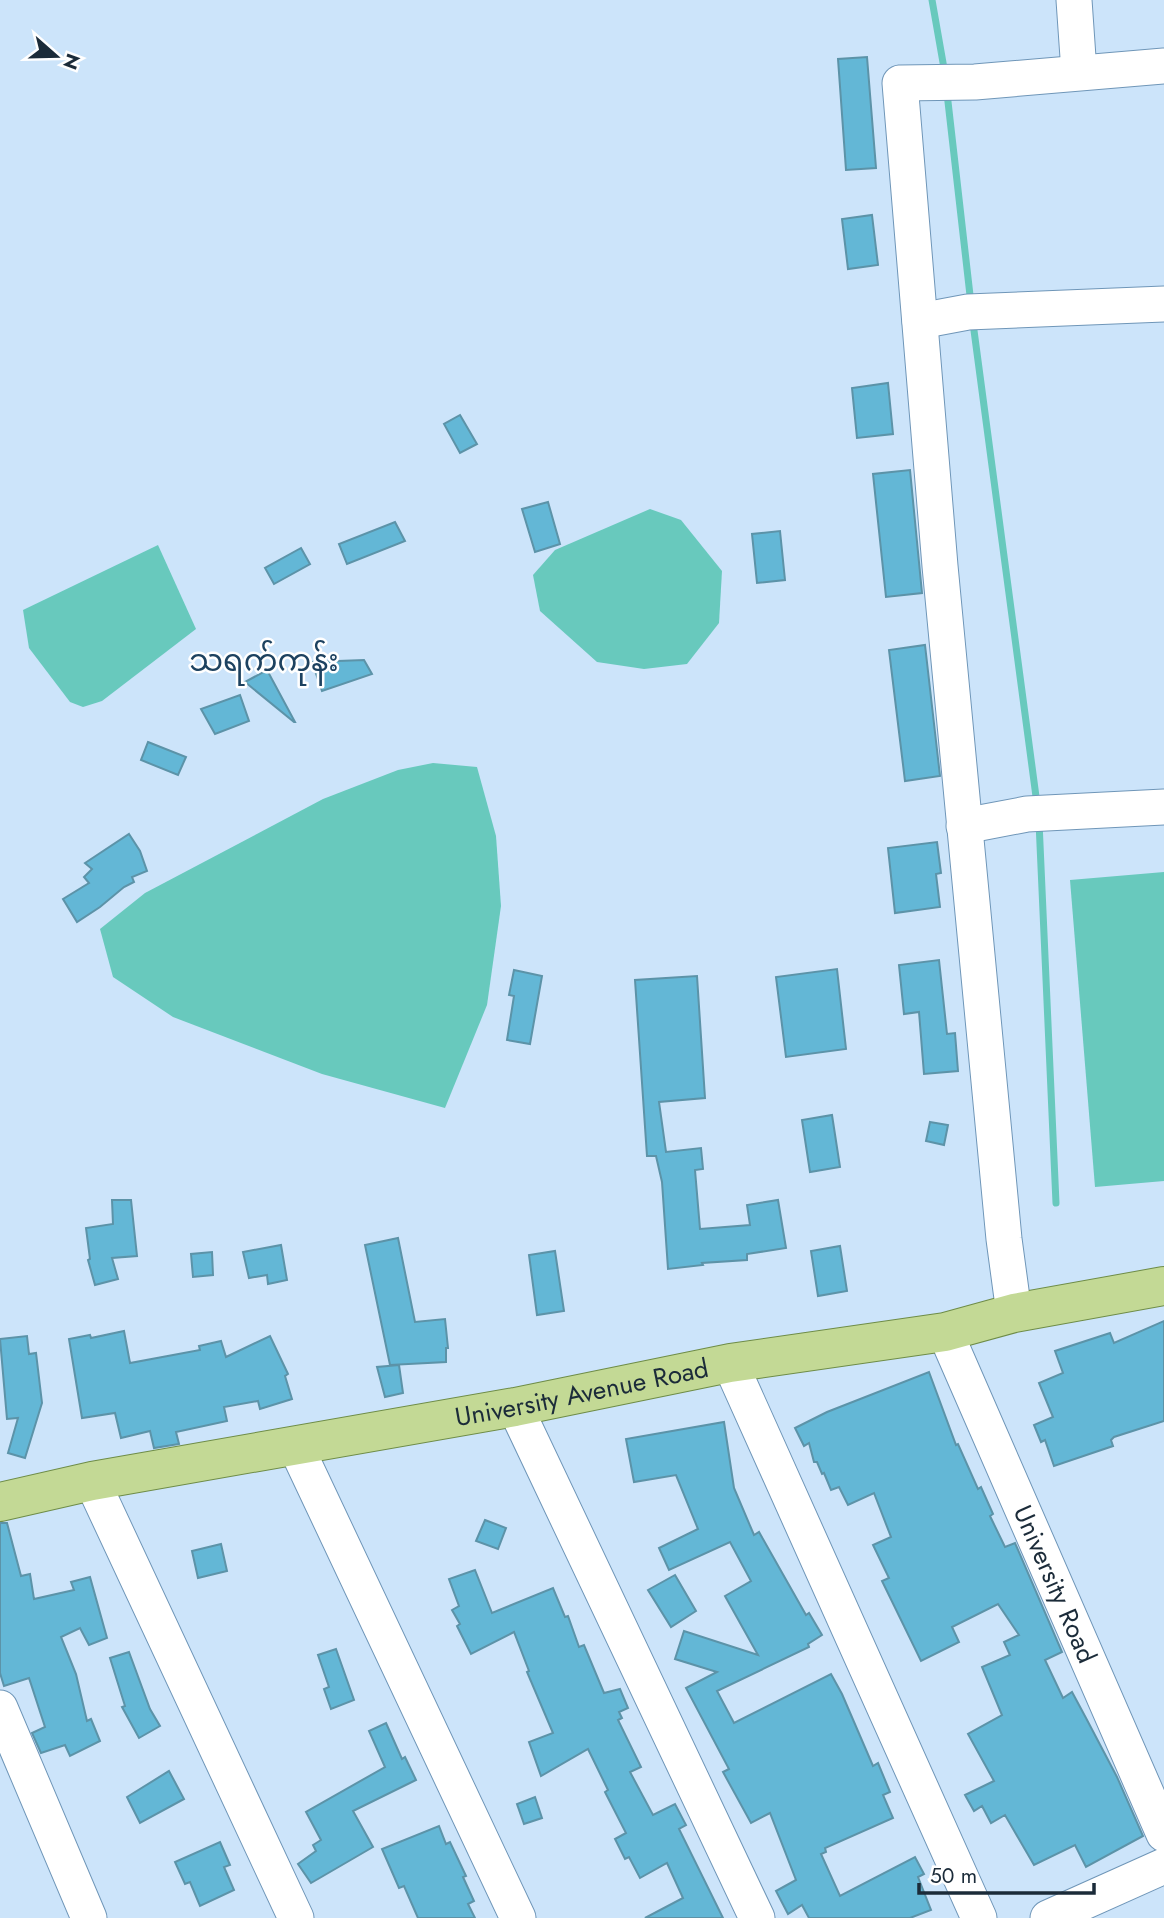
<svg xmlns="http://www.w3.org/2000/svg" width="1164" height="1918" font-family="Jost,'Noto Sans Myanmar',sans-serif">
	<rect width="100%" height="100%" fill="#cce4fa"/>
	<g fill="#68c9bd">
		<path d="M650 509 681 520 722 571 719 623 687 664 644 669 597 662 540 611 533 575 555 550Z"/>
		<path d="M158 545 196 629 102 701 83 707 70 702 29 648 23 610Z"/>
		<path d="M433 763 477 767 496 836 501 906 487 1005 445 1108 322 1074 173 1017 113 977 100 929 145 893 323 799 398 770Z"/>
		<path d="M1164 872V1181L1095 1187 1070 880Z"/>
	</g>
	<g fill="none" stroke-linecap="round" stroke-linejoin="round">
		<g stroke="#68c9bd" stroke-width="7">
			<path d="M932 0 945 74"/>
			<path d="M947 93 971 304"/>
			<path d="M973 323 1037 804"/>
			<path d="M1039 822 1056 1203"/>
		</g>
	</g>
	<g fill="#63b7d6" stroke="#5c93a8" stroke-width="2">
		<path d="M867 57 876 168 846 170 838 59Z"/>
		<path d="M872 215 878 265 848 269 842 219Z"/>
		<path d="M888 383 893 434 857 438 852 388Z"/>
		<path d="M460 415 477 444 460 453 444 424Z"/>
		<path d="M910 470 922 593 886 597 873 474Z"/>
		<path d="M548 502 560 544 535 552 522 509Z"/>
		<path d="M395 522 405 541 347 564 339 544Z"/>
		<path d="M780 531 785 580 757 583 752 534Z"/>
		<path d="M301 548 310 564 274 584 265 568Z"/>
		<path d="M925 645 940 776 905 781 889 650Z"/>
		<path d="M364 660 372 674 322 691 312 662Z"/>
		<path d="M267 670 295 722H294L245 682Z"/>
		<path d="M240 695 249 721 215 734 201 709Z"/>
		<path d="M148 742 186 757 178 775 141 760Z"/>
		<path d="M129 834 140 851 147 871 132 877 134 882 124 887 100 907 77 922 63 899 89 883 84 877 92 869 85 863Z"/>
		<path d="M937 842 941 873 936 874 940 907 895 913 888 848Z"/>
		<path d="M939 960 947 1034 955 1033 958 1071 924 1074 919 1012 904 1014 899 965Z"/>
		<path d="M837 969 846 1049 786 1057 776 977Z"/>
		<path d="M514 970 542 976 530 1044 507 1040 514 996 509 995Z"/>
		<path d="M697 976 705 1098 659 1102 666 1152 701 1148 703 1169 695 1170 700 1229 750 1225 747 1205 778 1200 786 1248 747 1254V1260L702 1263 703 1265 668 1269 662 1182 656 1156H647L635 980Z"/>
		<path d="M832 1115 840 1167 810 1172 802 1120Z"/>
		<path d="M930 1122 948 1125 944 1145 926 1141Z"/>
		<path d="M112 1200H131L137 1256 112 1258 118 1279 95 1285 88 1260 90 1259 86 1228 113 1224Z"/>
		<path d="M398 1238 415 1322 445 1319 448 1348H446V1362L390 1365 365 1245Z"/>
		<path d="M281 1245 287 1280 268 1284 267 1275 249 1278 243 1252Z"/>
		<path d="M840 1246 847 1291 818 1296 811 1251Z"/>
		<path d="M555 1251 564 1311 537 1315 529 1255Z"/>
		<path d="M212 1252 213 1275 193 1277 191 1254Z"/>
		<path d="M1164 1321V1421L1114 1437 1111 1440 1113 1446 1054 1466 1045 1440 1041 1442 1034 1425 1053 1417 1039 1383 1063 1373 1055 1351 1110 1333 1114 1343Z"/>
		<path d="M124 1331 130 1363 200 1350 199 1346 221 1341 226 1357 270 1336 288 1374 285 1376 292 1399 260 1409 258 1401 224 1407 227 1421 176 1432 179 1444 154 1448 150 1431 121 1438 115 1413 82 1418 69 1339 90 1335 91 1338Z"/>
		<path d="M27 1336 29 1354 36 1353 42 1403 25 1458 8 1453 18 1418 7 1419 0 1339Z"/>
		<path d="M399 1365 403 1393 385 1397 377 1367Z"/>
		<path d="M929 1372 956 1445 958 1444 978 1489 981 1487 993 1514 990 1516 1005 1547 1015 1543 1062 1652 1045 1660 1063 1698 1072 1692 1086 1718 1117 1777 1143 1836 1086 1867 1075 1845 1034 1865 1005 1815 991 1823 982 1806 974 1811 965 1795 994 1781 968 1734 1002 1715 982 1667 1010 1655 1004 1642 1019 1635 998 1604 952 1627 959 1642 921 1661 882 1581 889 1578 873 1545 891 1537 874 1493 848 1505 839 1487 831 1490 824 1473 822 1474 817 1462H814L809 1443 804 1446 795 1428 827 1412Z"/>
		<path d="M724 1422 734 1488 754 1535 759 1532 806 1615 809 1613 822 1635 808 1644 809 1647 717 1691 734 1723 831 1674 842 1694 873 1766 878 1763 890 1792 883 1795 893 1818 825 1848 826 1852 821 1854 840 1896 915 1857 924 1874 918 1877 931 1910 910 1918H809L802 1905 788 1914 776 1891 796 1880 770 1813 751 1823 723 1772 729 1769 686 1688 717 1672 675 1659 684 1631 758 1655 725 1596 751 1581 730 1542 669 1570 659 1548 698 1529 676 1475 634 1482 626 1439Z"/>
		<path d="M485 1520 506 1528 498 1549 476 1541Z"/>
		<path d="M0 1523H7L21 1576 30 1574 34 1599 74 1590 71 1582 90 1577 107 1638 89 1645 80 1628 61 1637 76 1674 87 1721 91 1719 100 1741 70 1756 65 1745 41 1753 32 1733 45 1727 29 1678 4 1686 0 1673Z"/>
		<path d="M221 1544 227 1571 198 1578 192 1551Z"/>
		<path d="M475 1570 492 1613 553 1588 565 1617 568 1616 579 1647 584 1645 604 1693 620 1689 628 1708 619 1712 622 1718 618 1720 641 1767 630 1772 653 1815 675 1804 686 1825 679 1829 723 1918H645L683 1898 667 1863 640 1878 629 1857 625 1859 615 1839 626 1833 605 1792 608 1790 588 1749 541 1776 529 1742 553 1733 527 1672 529 1671 514 1632 471 1654 457 1626 460 1624 452 1610 459 1606 449 1579Z"/>
		<path d="M675 1575 696 1611 671 1627 648 1590Z"/>
		<path d="M336 1649 354 1700 331 1709 324 1689 329 1687 318 1655Z"/>
		<path d="M129 1652 150 1709 160 1726 139 1738 122 1707 125 1706 110 1658Z"/>
		<path d="M386 1723 402 1759 405 1757 416 1780 353 1811 373 1847 311 1883 298 1864 316 1851 313 1845 321 1840 306 1812 385 1767 369 1731Z"/>
		<path d="M169 1771 184 1799 140 1823 127 1797Z"/>
		<path d="M535 1797 542 1818 524 1824 517 1804Z"/>
		<path d="M439 1826 446 1844 450 1842 466 1876 463 1877 474 1901 468 1904 475 1918H418L404 1886 399 1888 382 1849Z"/>
		<path d="M220 1842 230 1865 224 1867 234 1890 200 1906 190 1882 185 1884 175 1862Z"/>
	</g>
	<g fill="none" stroke-linecap="round" stroke-linejoin="round">
		<g stroke="#6f96b8" stroke-width="37">
			<g id="minor">
				<path d="M1074 0 1079 72"/>
				<path d="M920 321 968 312 1164 304"/>
				<path d="M964 826 1027 814 1164 807"/>
				<path d="M1014 1313 1004 1239 940 566 900 83 975 82 1164 66"/>
				<path id="s1" d="M945 1332 1164 1834"/>
				<path d="M730 1363 979 1918"/>
				<path d="M515 1407 757 1918"/>
				<path d="M296 1447 518 1918"/>
				<path d="M92 1481 296 1918"/>
				<path d="M0 1708 89 1918"/>
				<path d="M1048 1918 1164 1866"/>
			</g>
		</g>
		<g stroke="#6e8c47" stroke-width="40">
			<g id="major">
				<path id="s2" d="M0 1502 92 1481 515 1407 730 1363 945 1332 1014 1313 1164 1286"/>
			</g>
		</g>
		<use href="#minor" stroke="#fff" stroke-width="35"/>
		<use href="#major" stroke="#c3d995" stroke-width="38"/>
	</g>
	<g text-anchor="middle" dominant-baseline="central" stroke-width="5" stroke-linejoin="round" paint-order="stroke">
		<g font-size="26" fill="#1b2b39" stroke="#fff">
			<text stroke="none"><textPath href="#s2" startOffset="592">University Avenue Road</textPath></text>
			<text stroke="none"><textPath href="#s1" startOffset="275">University Road</textPath></text>
		</g>
		<g font-size="30" fill="#1d4260" stroke="#fff">
			<text x="264" y="660">သရက်ကုန်း</text>
		</g>
	</g>
	<g transform="translate(56 56) rotate(110)" stroke="#ffffff" stroke-width="5" paint-order="stroke">
	<path d="M0-5L12 26L0 18L-12 26Z" fill="#1b2b39"/>
	<text y="-10" font-size="19" font-weight="bold" text-anchor="middle" fill="#1b2b39">N</text>
	</g>
	<path d="M919 1883v10h175v-10" fill="none" stroke="#1b2b39" stroke-width="3.5"/>
	<text x="930" y="1883" font-size="21" fill="#1b2b39" stroke="#ffffff" stroke-width="5" paint-order="stroke">50 m</text>
</svg>
